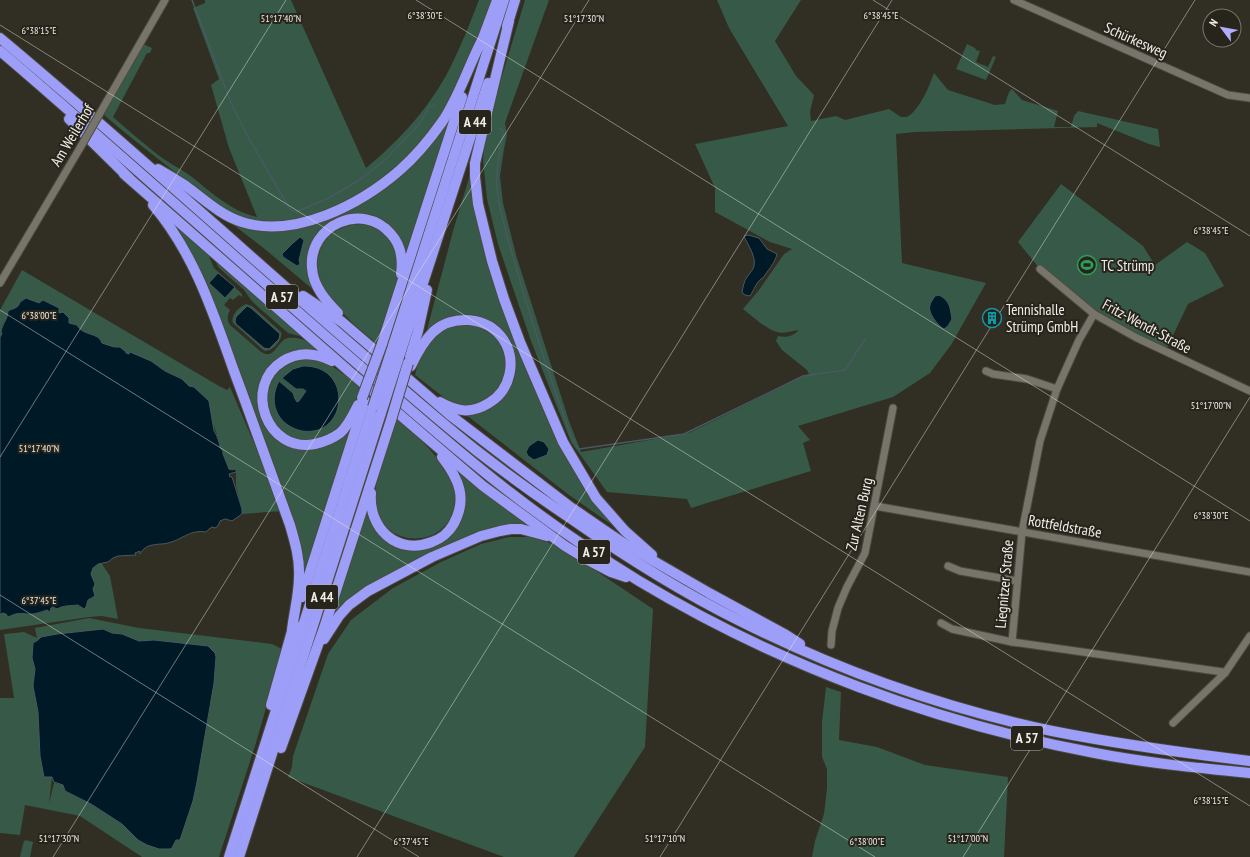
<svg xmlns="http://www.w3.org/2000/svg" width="1250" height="857" font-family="'PT Sans Narrow',sans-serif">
	<rect width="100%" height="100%" fill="#312e24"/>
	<g fill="#365a47" fill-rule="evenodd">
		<path d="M205 0H291L366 168C399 141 431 106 450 68 461 46 470 23 479 0H494C485 20 477 41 468 61 464 71 460 82 455 92 428 145 376 194 318 213 295 221 269 227 245 218 220 210 195 188 175 172 151 153 127 135 104 115L107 109 106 108 143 44 152 48 150 53H147L113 117C128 130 143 143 158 155 169 163 181 169 192 177 212 193 231 211 257 217L229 148 211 85 219 79 193 8 205 3Z"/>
		<path d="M525 0H549L505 123 507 135 504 149 500 176 503 203 516 255 569 421 581 452 689 433 802 377 809 374 807 370 782 350 776 341 778 336C787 338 793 336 799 330 793 331 784 334 777 332 766 329 752 316 743 309L759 290 784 254 792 249 770 242 715 212V188L695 144 788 126 729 28 717 0H801L775 41 796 76 814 95 810 112 811 121 836 116 845 120 889 109 901 117H907C920 109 929 87 934 73L948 90 995 105 1005 104 1009 92 1012 89 1022 100 1058 111 1054 127H1071L1074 116 1078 111 1158 129 1160 147 1149 144 1097 123V127L915 132 896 134 902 263 986 283 951 345 930 373 893 397 798 426 810 440 803 443 811 471 691 508 687 499 607 492 571 442 531 341 498 244 487 199 483 160 487 126Z"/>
		<path d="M967 44 975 48 976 50 980 51 976 62 988 67 993 56 996 57 986 80 956 69Z"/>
		<path d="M453 113 407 257 405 256 402 245 363 216 315 241 317 293 266 250 235 226 237 223 274 230 374 192Z"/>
		<path d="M472 168 488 247 562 445 625 534 569 495 415 375 453 231Z"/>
		<path d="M1061 184 1143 246 1155 265 1187 242 1205 253 1224 286 1188 304 1165 352 1094 314 1040 269 1018 242Z"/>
		<path d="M171 220 208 254 214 268 242 294V297L239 295 233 300 230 298 224 305 230 310C227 316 227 320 230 325L260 351C273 361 276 345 285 339 291 336 304 339 309 342 313 345 316 348 319 351L271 367 261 413 299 448 352 425 303 577 289 514Z"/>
		<path d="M361 224C389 228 400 250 398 276 397 285 393 294 390 303 386 316 382 330 377 344 351 322 301 283 323 244 331 230 346 225 361 224Z"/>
		<path d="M215 260 303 337 288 333 257 306 251 300 244 290 218 267Z"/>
		<path d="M22 270 219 386 227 390 230 387 283 511 242 514V509L236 486V469H229L223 454V452C218 447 220 442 217 435 212 419 203 403 194 387L189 386 182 379 165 371 151 361 130 353V354L125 353 120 347C114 347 105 346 101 342 99 340 99 338 97 337 90 333 81 333 77 325L69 323 59 313 39 303 19 305 14 310H9L8 316 2 326V334L0 337V310Z"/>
		<path d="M246 304 252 306 281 332C283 339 276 346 270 350L265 351 262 349 233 323C230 316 239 307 246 304Z"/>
		<path d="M307 359C329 360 345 375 361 388 355 402 349 416 338 427 329 435 319 440 307 440 259 440 250 366 307 359Z"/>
		<path d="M397 418C416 436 447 461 454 488 456 495 455 502 454 509 442 551 381 547 375 504 373 480 389 442 397 418Z"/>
		<path d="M453 467 529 525 521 524 454 544 331 620 366 510H368L370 518 412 548 459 522Z"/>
		<path d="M509 537H535L562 548 653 609 645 747 574 857H504L288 777 292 767 293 756 328 654 351 620 393 588 441 562 481 544Z"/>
		<path d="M98 564H102L110 576 118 619 102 616 89 617 0 630V615L2 613 6 614 9 616C13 614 19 612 25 613 26 613 27 614 28 614 36 615 47 611 53 607L57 609C64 605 71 606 78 605L80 607H86L88 600 93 598 91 574 93 568Z"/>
		<path d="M89 618 139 628 272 644 282 649V653L255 746 219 857H142L80 816 25 805 20 835 0 833V698H14L4 634 24 632 37 638 35 628ZM103 629 112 633 122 634 139 641 154 640 208 646 216 657 214 683 207 725 138 840 122 824 91 804 65 791 63 785 54 783 49 804 52 777 40 756 38 712 33 686 38 640 41 637 57 634Z"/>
		<path d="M826 687 841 692 839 740 877 747 925 765 1008 777 1004 857H812L815 841 824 814 827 788V769L822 757V722Z"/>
		<path d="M25 840 33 842 30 857H20L23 844Z"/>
	</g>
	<g fill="#001927" stroke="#485961">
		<path d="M748 235 759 238 767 249 777 254C775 263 768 270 763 278 757 280 754 290 750 296L745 295 742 292C743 287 744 281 747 277 749 274 751 272 753 269 758 258 748 246 744 236Z"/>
		<path d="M300 237 304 240 299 260 300 264 297 266 283 257 282 254 292 244Z"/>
		<path d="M218 273 235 287 225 298 209 283Z"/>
		<path d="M939 295C950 301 950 307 952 319L948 326 944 329C938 326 927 312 930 305 931 302 933 299 935 296Z"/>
		<path d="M26 298 39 303 43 300 59 308V313L63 312 69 318V323L77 325C82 336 99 332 102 343L114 347H120L126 352V353L129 354 130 352 151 361 165 371 182 379 189 386 194 387 209 401 214 431C217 435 220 444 220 448H221L223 452V454L229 469 232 470 236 469V472L229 474 230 477H232L242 509V514L232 521 225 519 220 521 218 526 215 528 212 527 209 529 206 532C190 529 182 540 168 543 161 545 150 543 144 549 142 550 142 552 140 554V551L135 553 136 555 118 556 113 558 108 562 98 564 93 568 91 574 95 584 93 589 95 596 88 600 86 607 84 609 78 605C70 606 64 605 57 609L53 607 51 608 50 612 47 610C41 612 33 615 27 614 18 613 17 613 8 617L6 614 2 613 0 615V337L2 334 1 332C2 324 8 319 8 311 13 308 18 309 20 302Z"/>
		<path d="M247 306 251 308 280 334 279 339 269 349 264 348 236 324 235 321 236 317Z"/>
		<path d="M303 366C354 365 348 438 302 431 293 429 284 424 279 416 272 405 273 392 279 381L293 393 295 399 297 402 299 401 306 391 303 389H296L282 378 293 369Z"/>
		<path d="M538 440 544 442 549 449 547 455 534 460 528 456 526 452 529 446Z"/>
		<path d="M103 629 112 633 122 634 139 641 154 640 208 646 215 653 216 657 214 683 197 782 193 801 180 840H176L172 848 170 849H159L147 845 138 840 122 824 91 804 65 791 63 785 54 782 52 777H44L40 756 38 712 33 686 35 669 32 658 33 643 38 640 41 637 57 634Z"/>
	</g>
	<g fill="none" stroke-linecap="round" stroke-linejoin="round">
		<g stroke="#485961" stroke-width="1.5">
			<path d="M192 0 231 103 248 137 290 209 296 212 329 198 358 181 386 159 420 123 429 107 435 105"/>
			<path d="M500 128 503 131V136C499 153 496 169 497 187 499 212 509 243 516 267 532 324 551 380 571 436L576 445 579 449 684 434 803 376 845 370 865 339"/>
		</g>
		<g stroke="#4d4a42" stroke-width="9">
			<g id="minor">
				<path d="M1014 0 1228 95 1250 98"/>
				<path d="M107 101 165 0"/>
				<path d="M1040 269 1094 314 1137 338 1250 391"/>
				<path d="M0 283 80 148"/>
				<path d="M1094 314 1079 340 1057 389 1040 441 1022 532 1012 642 1223 672 1225 673"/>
				<path d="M986 371 993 374 1027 379 1057 389"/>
				<path d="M875 506 1250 572"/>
				<path d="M948 566 960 571 1017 581"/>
				<path d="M941 623 952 629 1012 642"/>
				<path d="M831 645 832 631 838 608 847 587 865 553 893 408"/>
				<path d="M1173 723 1225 673 1250 636"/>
			</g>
		</g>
		<g stroke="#4d4a42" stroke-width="12">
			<g id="highway">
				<path d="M509 21 475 163V177L478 204 492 261 504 299 520 342 563 442 596 498 625 531 652 555"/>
				<path d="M507 26 515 0"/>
				<path d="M0 38C120 138 234 243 352 345 394 381 434 417 477 451 508 475 540 498 573 520 626 557 680 591 738 620 837 670 943 708 1052 731 1117 744 1184 753 1250 761"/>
				<path d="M480 46 496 3"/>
				<path d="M0 51C30 76 60 103 90 129 177 205 264 283 352 359 404 404 456 451 511 493 552 525 595 554 639 581 779 665 935 723 1095 753 1146 763 1198 768 1250 773"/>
				<path d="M69 119 129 178"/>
				<path d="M158 169C167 174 177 180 186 186 204 199 220 215 242 222 295 239 361 204 400 170 416 156 430 139 442 122 459 97 468 67 482 40"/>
				<path d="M124 174 350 372 483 486 565 546 588 560 611 572 626 577"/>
				<path d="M153 205C194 253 213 312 234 371 253 422 271 473 290 525 295 542 300 559 299 577 299 595 294 612 292 630"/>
				<path d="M303 296 342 322 384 358"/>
				<path d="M338 313C326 301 313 286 312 268 308 225 363 201 391 234 401 245 403 260 401 274"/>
				<path d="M382 344 462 97"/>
				<path d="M391 352 504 0"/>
				<path d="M399 357 488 83"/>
				<path d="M410 357 418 331 427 290"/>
				<path d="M332 361C316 353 299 351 283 361 242 386 267 454 315 444 324 442 332 439 340 433 348 426 353 415 358 405"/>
				<path d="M411 366C417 353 423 342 433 332 452 314 487 316 503 339 517 360 511 390 489 403 471 414 458 412 440 402"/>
				<path d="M399 371 450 415 569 506 604 530 626 545 709 593 786 635 800 644"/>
				<path d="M371 493C368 528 397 556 432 542 441 539 449 532 453 525 468 499 459 479 442 457"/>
				<path d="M302 597 365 400"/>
				<path d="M324 639 339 616 349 605 368 591 432 557 481 536 500 531 511 529H521L547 536"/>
				<path d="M271 705 294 624"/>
				<path d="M281 748 324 628 391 420"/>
				<path d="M229 857 373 407"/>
				<path d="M239 857 381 413"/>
			</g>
		</g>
		<use href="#minor" stroke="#777469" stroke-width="7"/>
		<use href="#highway" stroke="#9c9ef8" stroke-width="10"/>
		<g stroke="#4d4a42" stroke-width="9" stroke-linecap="butt">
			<path id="minor-bridge" d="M80 148 107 101"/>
		</g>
		<g stroke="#4d4a42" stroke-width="12" stroke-linecap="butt">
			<g id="highway-bridge">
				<path d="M362 398 382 344"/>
				<path d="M373 407 391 352"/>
				<path d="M381 413 399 357"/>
				<path d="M391 420 408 363"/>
			</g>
		</g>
		<use href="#minor-bridge" stroke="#777469" stroke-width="7"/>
		<use href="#highway-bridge" stroke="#9c9ef8" stroke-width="10"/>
	</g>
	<path fill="none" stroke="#f0eee8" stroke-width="1" stroke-opacity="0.45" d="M416 0 1250 521M873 0 1250 236M0 25 1250 806M0 310 875 857M0 457 286 0M0 595 419 857M53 857 589 0M357 857 892 0M660 857 1195 0M963 857 1250 397"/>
	<defs>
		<g id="stadium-ring" transform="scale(1)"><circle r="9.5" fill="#27241b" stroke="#2e9e5b" stroke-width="1.5"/><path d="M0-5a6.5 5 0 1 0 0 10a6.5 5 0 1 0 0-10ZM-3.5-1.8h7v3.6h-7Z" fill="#2e9e5b"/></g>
		<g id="building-ring" transform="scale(1)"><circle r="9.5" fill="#27241b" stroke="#0f9aa8" stroke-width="1.5"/><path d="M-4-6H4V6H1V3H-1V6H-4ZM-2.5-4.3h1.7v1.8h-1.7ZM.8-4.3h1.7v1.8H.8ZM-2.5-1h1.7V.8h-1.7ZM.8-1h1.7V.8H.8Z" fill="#0f9aa8"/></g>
	</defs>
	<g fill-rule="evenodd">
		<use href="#stadium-ring" x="1087" y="265"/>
		<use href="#building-ring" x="992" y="318"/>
	</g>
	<g text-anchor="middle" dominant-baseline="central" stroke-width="4" stroke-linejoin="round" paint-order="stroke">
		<g fill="#27241b" stroke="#b4b1aa" stroke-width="1">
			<rect x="459" y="110" width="32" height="24" rx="3"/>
			<rect x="266" y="285" width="32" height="24" rx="3"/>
			<rect x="578" y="540" width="32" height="24" rx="3"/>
			<rect x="306" y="585" width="32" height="24" rx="3"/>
			<rect x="1011" y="726" width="32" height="24" rx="3"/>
		</g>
		<g font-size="14" font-weight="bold" fill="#f0eee8">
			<text x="475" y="122">A 44</text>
			<text x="282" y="297">A 57</text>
			<text x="594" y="552">A 57</text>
			<text x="322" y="597">A 44</text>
			<text x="1027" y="738">A 57</text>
		</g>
		<g font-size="15" fill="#f0eee8" stroke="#27241b">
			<text transform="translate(1136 40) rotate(24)">Schürkesweg</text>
			<text transform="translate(72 135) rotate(-59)">Am Weilerhof</text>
			<text transform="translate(1147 326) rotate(28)">Fritz-Wendt-Straße</text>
			<text transform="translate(859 514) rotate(-77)">Zur Alten Burg</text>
			<text transform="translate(1065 526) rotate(10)">Rottfeldstraße</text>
			<text transform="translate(1004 584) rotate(-85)">Liegnitzer Straße</text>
		</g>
		<g font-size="15" fill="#f0eee8" stroke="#27241b" text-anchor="start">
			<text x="1101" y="265">TC Strümp</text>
			<text x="1006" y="309">Tennishalle<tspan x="1006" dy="17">Strümp GmbH</tspan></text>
		</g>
	</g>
	<g font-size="10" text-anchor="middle" fill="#f0eee8" stroke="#27241b" stroke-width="4" stroke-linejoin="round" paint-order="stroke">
		<text x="425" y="19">6°38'30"E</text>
		<text x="881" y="19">6°38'45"E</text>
		<text x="281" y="22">51°17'40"N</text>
		<text x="584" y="22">51°17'30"N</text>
		<text x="39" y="34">6°38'15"E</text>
		<text x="1211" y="234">6°38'45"E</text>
		<text x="39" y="319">6°38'00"E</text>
		<text x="1211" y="409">51°17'00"N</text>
		<text x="39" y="452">51°17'40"N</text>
		<text x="1211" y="519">6°38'30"E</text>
		<text x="39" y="604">6°37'45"E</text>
		<text x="1211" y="804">6°38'15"E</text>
		<text x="59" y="842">51°17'30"N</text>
		<text x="665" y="842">51°17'10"N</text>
		<text x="968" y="842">51°17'00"N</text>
		<text x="411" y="845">6°37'45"E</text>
		<text x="867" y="845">6°38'00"E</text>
	</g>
	<g transform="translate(1222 28) rotate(302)"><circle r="19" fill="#27241b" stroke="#77756d"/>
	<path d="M0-3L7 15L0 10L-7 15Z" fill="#b0aefa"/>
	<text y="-6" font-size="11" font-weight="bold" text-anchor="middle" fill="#f0eee8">N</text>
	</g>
</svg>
